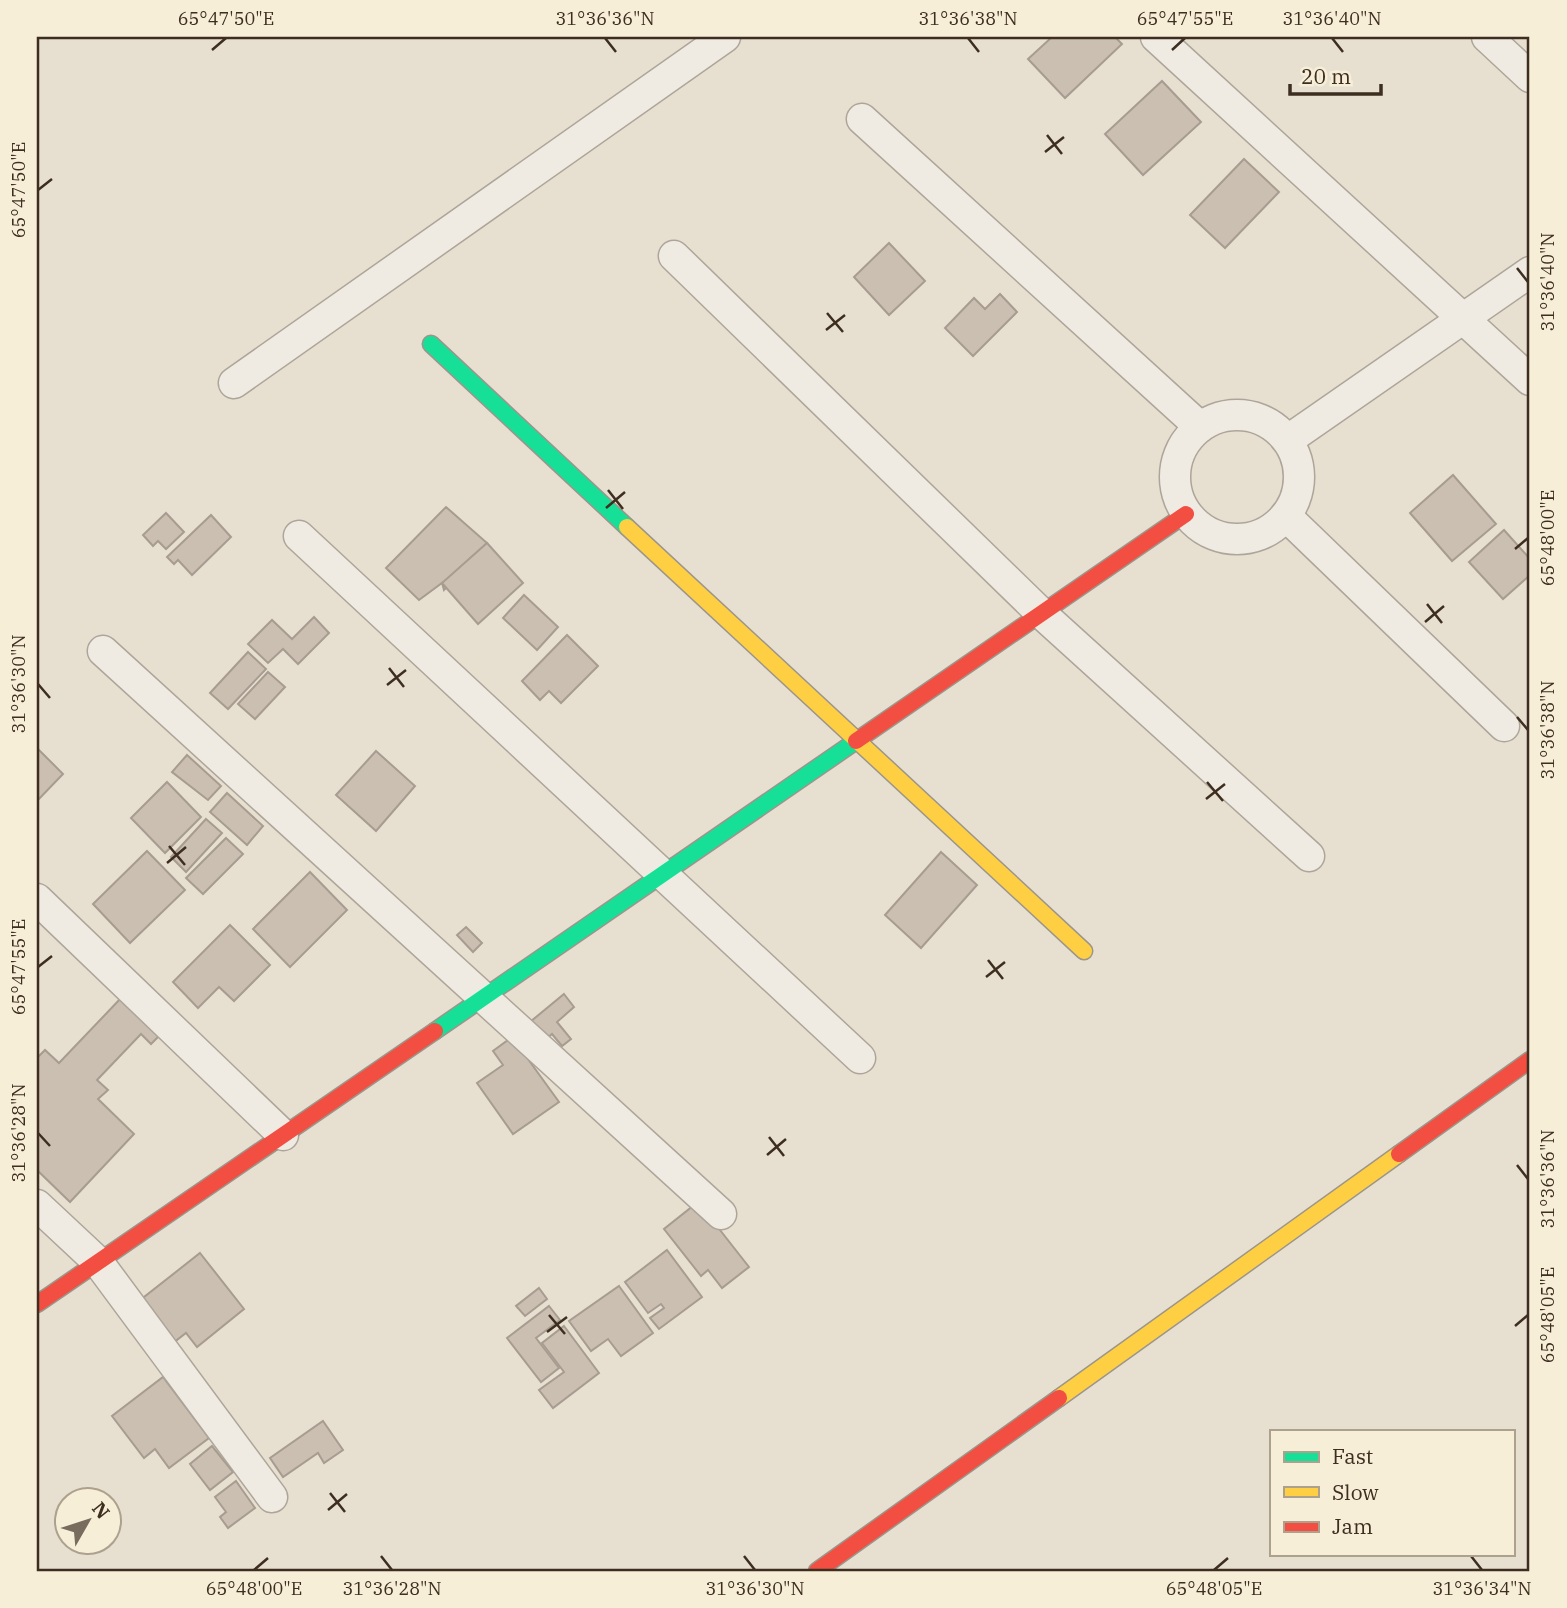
<svg xmlns="http://www.w3.org/2000/svg" width="1567" height="1608" font-family="'IBM Plex Serif',serif">
	<rect width="100%" height="100%" fill="#e7e0d1"/>
	<g fill="#cbbfb2" stroke="#a89c90" stroke-width="2">
		<path d="M1052 37H1115L1122 44 1065 98 1028 59Z"/>
		<path d="M1162 81 1201 122 1143 175 1105 134Z"/>
		<path d="M1244 159 1279 192 1225 248 1190 215Z"/>
		<path d="M889 243 925 281 889 315 854 277Z"/>
		<path d="M1000 294 1017 312 973 356 945 328 974 298 985 309Z"/>
		<path d="M1453 475 1496 524 1452 561 1410 513Z"/>
		<path d="M446 507 487 543 444 590 442 583 419 600 386 568Z"/>
		<path d="M166 513 184 532 166 549 158 541 153 546 143 535Z"/>
		<path d="M211 515 231 537 192 575 178 560 174 564 167 557Z"/>
		<path d="M1504 530 1530 559V575L1503 599 1469 562Z"/>
		<path d="M487 543 523 583 478 624 442 583Z"/>
		<path d="M524 595 558 627 537 650 503 618Z"/>
		<path d="M314 617 329 633 298 664 283 649 268 663 248 644 272 620 292 639Z"/>
		<path d="M567 635 598 666 561 703 549 691 540 700 522 681Z"/>
		<path d="M248 652 266 669 228 709 210 693Z"/>
		<path d="M268 672 285 687 255 719 238 704Z"/>
		<path d="M37 748 63 774 37 801Z"/>
		<path d="M376 751 415 786 376 831 336 795Z"/>
		<path d="M187 755 221 786 208 800 172 772Z"/>
		<path d="M167 782 201 817 165 853 131 818Z"/>
		<path d="M227 793 263 826 247 845 210 812Z"/>
		<path d="M206 819 222 833 186 872 171 857Z"/>
		<path d="M226 838 243 854 203 894 186 878Z"/>
		<path d="M147 851 185 890 130 943 93 904Z"/>
		<path d="M941 852 977 885 921 948 885 915Z"/>
		<path d="M310 872 347 910 290 967 253 929Z"/>
		<path d="M230 925 270 965 234 1001 219 987 198 1008 173 982Z"/>
		<path d="M466 927 482 943 473 952 457 935Z"/>
		<path d="M564 994 574 1007 557 1022 571 1039 562 1046 552 1034 545 1040 530 1022Z"/>
		<path d="M122 997 161 1034 151 1044 141 1034 97 1080 108 1090 98 1099 134 1134 70 1202 37 1170V1058L45 1050 59 1063Z"/>
		<path d="M512 1037 559 1102 513 1134 477 1083 503 1065 493 1051Z"/>
		<path d="M698 1202 749 1267 722 1288 708 1270 701 1276 664 1229Z"/>
		<path d="M667 1250 702 1297 659 1329 650 1318 664 1308 661 1304 648 1313 625 1282Z"/>
		<path d="M200 1253 244 1309 197 1347 186 1333 173 1343 139 1301Z"/>
		<path d="M619 1286 653 1333 621 1356 608 1339 591 1351 569 1321Z"/>
		<path d="M539 1288 547 1299 525 1316 516 1306Z"/>
		<path d="M549 1306 560 1320 536 1338 559 1368 541 1382 507 1338Z"/>
		<path d="M564 1326 599 1373 553 1408 539 1390 564 1372 542 1343Z"/>
		<path d="M163 1377 209 1438 169 1468 155 1449 144 1458 112 1416Z"/>
		<path d="M323 1421 343 1450 324 1463 318 1453 283 1477 270 1458Z"/>
		<path d="M212 1446 233 1472 210 1490 190 1464Z"/>
		<path d="M236 1481 255 1508 228 1528 220 1517 226 1512 215 1497Z"/>
	</g>
	<g fill="none" stroke-linecap="round" stroke-linejoin="round">
		<g stroke="#ada599" stroke-width="33">
			<g id="street">
				<path d="M1156 37 1530 380"/>
				<path d="M1487 37 1530 77"/>
				<path d="M862 119 1200 427"/>
				<path d="M674 256 1043 615 1309 856"/>
				<path d="M234 383 725 37"/>
				<circle cx="1237" cy="477" r="62"/>
				<path d="M1288 440 1530 272"/>
				<path d="M1286 516 1504 726"/>
				<path d="M299 536 860 1058"/>
				<path d="M103 651 721 1214"/>
				<path d="M37 899 283 1135"/>
				<path d="M37 1205 98 1262 272 1497"/>
			</g>
		</g>
		<g stroke="#9c958a" stroke-width="19">
			<g id="fast">
				<path d="M431 344 627 527"/>
				<path d="M435 1031 856 741"/>
			</g>
		</g>
		<g stroke="#9c958a" stroke-width="19">
			<g id="slow">
				<path d="M627 527 1084 951"/>
				<path d="M1059 1398 1399 1154"/>
			</g>
		</g>
		<g stroke="#9c958a" stroke-width="19">
			<g id="jam">
				<path d="M856 741 1186 514"/>
				<path d="M1399 1154 1530 1060"/>
				<path d="M37 1304 435 1031"/>
				<path d="M817 1571 1059 1398"/>
			</g>
		</g>
		<use href="#street" stroke="#efebe3" stroke-width="30"/>
		<use href="#fast" stroke="#16e098" stroke-width="16"/>
		<use href="#slow" stroke="#ffcf43" stroke-width="16"/>
		<use href="#jam" stroke="#f24e42" stroke-width="16"/>
	</g>
	<path fill="none" stroke="#3d2e20" stroke-width="2.5" d="M605 38 616 52M968 38 979 52M1332 38 1343 52M212 50 226 38M1172 50 1185 38M1047 135 1062 154M1045 152 1064 137M38 190 52 179M1517 268 1528 282M827 313 843 332M826 330 845 315M608 490 623 509M606 508 625 492M1515 549 1528 538M1427 604 1442 623M1425 622 1444 606M389 668 404 687M38 684 50 698M387 685 406 670M1517 717 1528 730M1207 782 1223 801M1206 799 1225 784M169 846 185 865M167 863 186 847M988 960 1003 979M38 967 52 956M986 977 1005 962M38 1133 50 1146M769 1137 784 1156M767 1155 786 1139M1517 1165 1528 1179M549 1315 565 1334M1515 1326 1528 1315M547 1332 567 1317M330 1493 345 1512M328 1510 347 1494M381 1556 392 1570M744 1556 755 1570M1471 1556 1482 1570M254 1570 268 1558M1214 1570 1228 1558"/>
	<rect width="1567" height="1608" fill="none" stroke="#f7eed8" stroke-width="77"/>
	<rect x="1270" y="1430" width="245" height="126" fill="#f7eed8" stroke="#ada18e" stroke-width="2"/>
	<rect x="1284" y="1452" width="35" height="10" fill="#16e098" stroke="#ada18e" stroke-width="2"/>
	<text x="1332" y="1464" font-size="21" fill="#3d2e20">Fast</text>
	<rect x="1284" y="1487" width="35" height="10" fill="#ffcf43" stroke="#ada18e" stroke-width="2"/>
	<text x="1332" y="1500" font-size="21" fill="#3d2e20">Slow</text>
	<rect x="1284" y="1522" width="35" height="10" fill="#f24e42" stroke="#ada18e" stroke-width="2"/>
	<text x="1332" y="1534" font-size="21" fill="#3d2e20">Jam</text>
	<g transform="translate(88 1521) rotate(51)"><circle r="33" fill="#f7eed8" stroke="#ada18e" stroke-width="2"/>
	<path d="M0-5L12 26L0 18L-12 26Z" fill="#786c5e"/>
	<text y="-10" font-size="19" font-weight="bold" text-anchor="middle" fill="#3d2e20">N</text>
	</g>
	<path d="M1290 84v10h91v-10" fill="none" stroke="#3d2e20" stroke-width="3.5"/>
	<text x="1301" y="84" font-size="21" fill="#3d2e20" stroke="#f7eed8" stroke-width="5" paint-order="stroke">20 m</text>
	<rect x="38" y="38" width="1490" height="1532" fill="none" stroke="#3d2e20" stroke-width="2.5"/>
	<g font-size="18" text-anchor="middle" fill="#3d2e20">
		<text x="226" y="25">65°47'50"E</text>
		<text x="605" y="25">31°36'36"N</text>
		<text x="968" y="25">31°36'38"N</text>
		<text x="1185" y="25">65°47'55"E</text>
		<text x="1332" y="25">31°36'40"N</text>
		<text transform="translate(19 190) rotate(-90)" y="6">65°47'50"E</text>
		<text transform="translate(1548 282) rotate(-90)" y="6">31°36'40"N</text>
		<text transform="translate(1548 538) rotate(-90)" y="6">65°48'00"E</text>
		<text transform="translate(19 684) rotate(-90)" y="6">31°36'30"N</text>
		<text transform="translate(1548 730) rotate(-90)" y="6">31°36'38"N</text>
		<text transform="translate(19 967) rotate(-90)" y="6">65°47'55"E</text>
		<text transform="translate(19 1133) rotate(-90)" y="6">31°36'28"N</text>
		<text transform="translate(1548 1179) rotate(-90)" y="6">31°36'36"N</text>
		<text transform="translate(1548 1315) rotate(-90)" y="6">65°48'05"E</text>
		<text x="254" y="1595">65°48'00"E</text>
		<text x="392" y="1595">31°36'28"N</text>
		<text x="755" y="1595">31°36'30"N</text>
		<text x="1214" y="1595">65°48'05"E</text>
		<text x="1482" y="1595">31°36'34"N</text>
	</g>
</svg>
